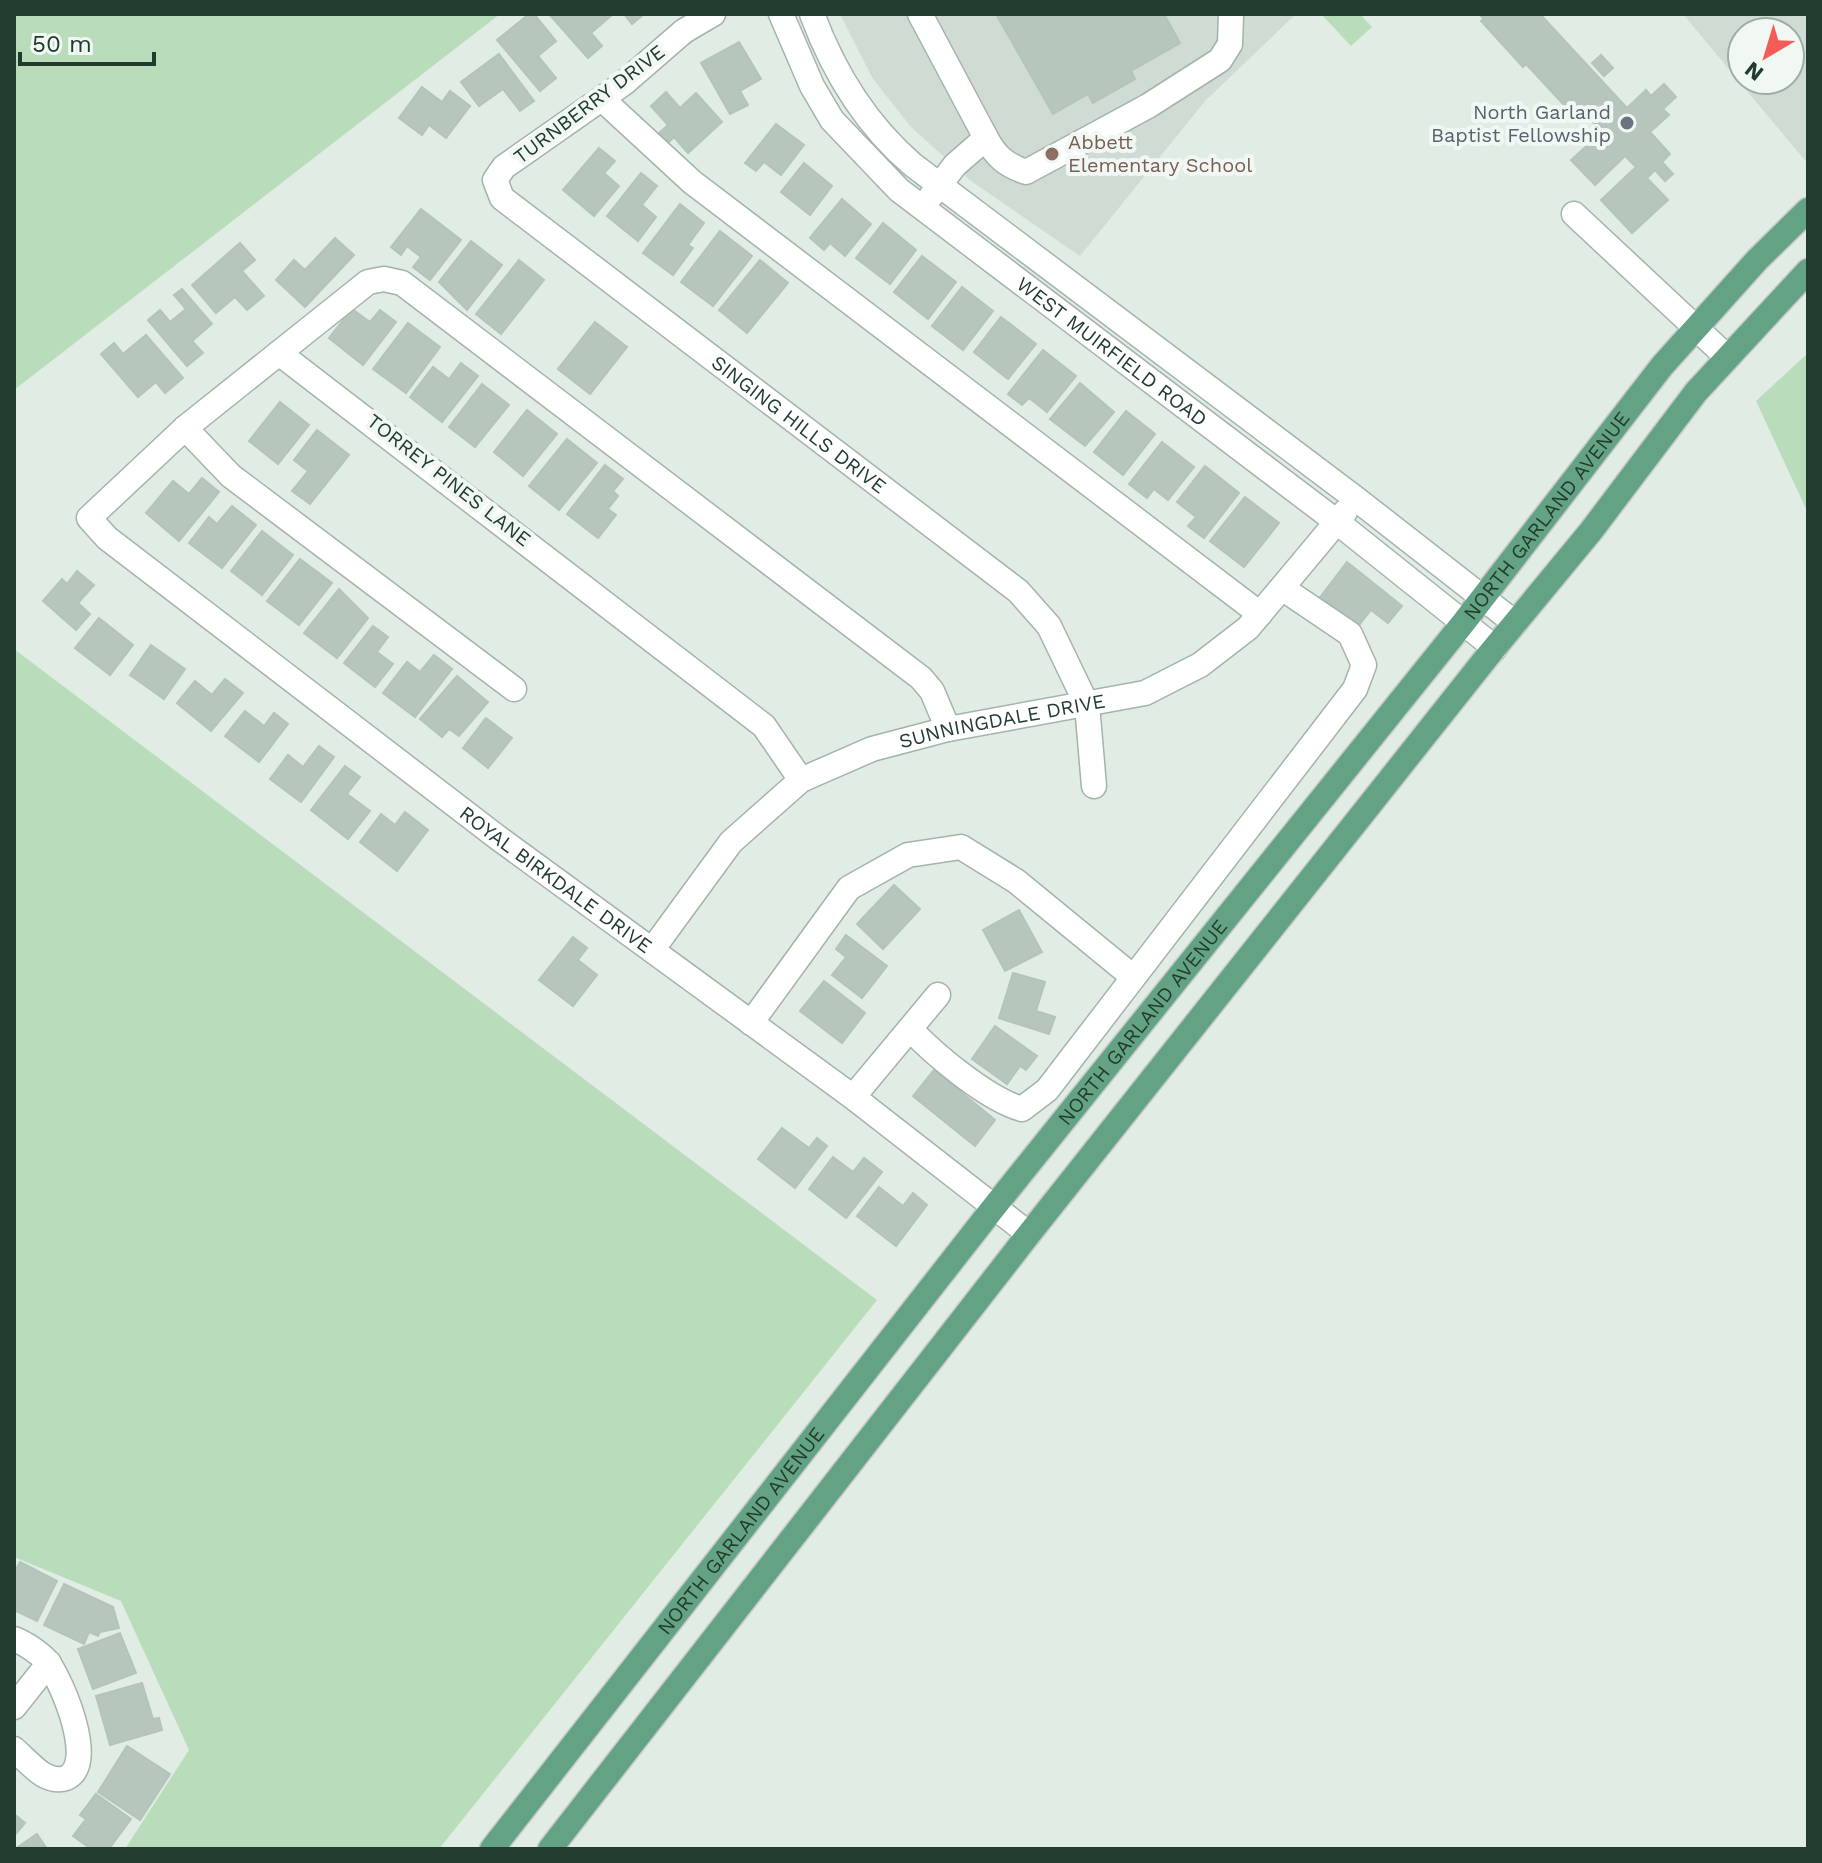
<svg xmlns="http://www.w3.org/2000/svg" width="1822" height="1863" font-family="'Work Sans',sans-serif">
	<rect width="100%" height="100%" fill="#e1ece4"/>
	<g fill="#cfdbd3" fill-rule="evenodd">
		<path d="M840 14H1296L1205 101 1080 256 971 181 911 127 873 79Z"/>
		<path d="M1683 14H1808V164ZM1742 32H1790V80H1742Z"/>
	</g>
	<g fill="#b9ddbb">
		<path d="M14 14H500L14 390Z"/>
		<path d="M1321 14H1360L1372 27 1351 46Z"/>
		<path d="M1808 353V513L1756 401Z"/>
		<path d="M14 649 877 1300 439 1849H125L189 1750 121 1601 14 1557Z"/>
	</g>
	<g fill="#b6c6bd" stroke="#b3c5ba" stroke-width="2">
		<path d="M529 14H534L556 41 538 56 556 78 540 91 497 40Z"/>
		<path d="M549 14H611L612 15 591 33 602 46 588 58Z"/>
		<path d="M624 14H644L632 24Z"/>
		<path d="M996 14H1164L1180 43 1131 71 1135 79 1093 103 1088 94 1053 114Z"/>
		<path d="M1479 14H1540L1627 108 1646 90 1651 96 1664 84 1676 97 1663 109 1669 115 1650 132 1670 154 1662 162 1673 174 1665 181 1655 170 1647 178 1668 200 1632 233 1601 200 1636 167 1625 156 1595 185 1571 160 1602 132 1572 100 1565 106 1526 64 1523 67 1481 21 1484 19Z"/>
		<path d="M739 42 761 79 740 91 748 105 730 114 701 63Z"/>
		<path d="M499 54 534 101 520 111 503 89 479 106 461 82Z"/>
		<path d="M1601 55 1613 68 1604 76 1592 63Z"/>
		<path d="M422 87 442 102 450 91 470 106 446 138 429 125 422 135 399 118Z"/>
		<path d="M666 92 680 108 696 93 722 122 688 153 674 137 667 144 658 134 668 125 651 106Z"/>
		<path d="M776 124 804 145 781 175 764 162 756 171 745 163Z"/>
		<path d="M599 148 615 161 604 173 619 186 594 216 563 190Z"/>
		<path d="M804 163 832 186 810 215 781 192Z"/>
		<path d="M641 173 657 186 642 205 656 217 638 241 607 216Z"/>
		<path d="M842 199 871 224 845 256 830 243 824 250 810 238Z"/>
		<path d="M680 204 704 223 688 245 693 248 673 275 643 253Z"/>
		<path d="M421 209 461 240 430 280 413 267 421 257 407 246 401 255 391 247Z"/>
		<path d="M883 223 916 250 890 284 856 258Z"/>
		<path d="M720 231 752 256 713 306 681 282Z"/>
		<path d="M335 238 354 255 305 307 276 280 294 260 305 270Z"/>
		<path d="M471 241 502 265 467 310 439 282Z"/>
		<path d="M240 243 255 260 242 271 264 296 247 310 235 297 216 313 192 285Z"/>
		<path d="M922 256 956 282 928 319 894 292Z"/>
		<path d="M519 260 544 280 501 334 476 314Z"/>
		<path d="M760 260 788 283 747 333 719 310Z"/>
		<path d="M962 287 993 311 963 350 932 326Z"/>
		<path d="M182 289 212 324 192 341 203 353 187 366 148 320 160 310 170 322 186 309 174 295Z"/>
		<path d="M352 309 370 322 380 310 396 322 363 365 329 338Z"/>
		<path d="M1001 317 1036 344 1008 379 974 352Z"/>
		<path d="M595 322 627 347 590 394 558 369Z"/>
		<path d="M408 323 440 347 406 393 373 369Z"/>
		<path d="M146 335 183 378 165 393 156 382 138 397 101 354 114 343 123 354Z"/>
		<path d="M1043 350 1076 376 1047 412 1029 398 1022 405 1008 394Z"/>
		<path d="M461 363 478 376 442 422 410 397 433 367 449 379Z"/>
		<path d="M1080 383 1114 412 1085 446 1050 419Z"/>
		<path d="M482 384 509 405 475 447 449 427Z"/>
		<path d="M280 402 309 425 278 464 249 441Z"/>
		<path d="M527 410 557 434 523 476 494 452Z"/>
		<path d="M1126 411 1155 434 1123 475 1094 452Z"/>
		<path d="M317 430 349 455 310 504 292 491 308 471 294 460Z"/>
		<path d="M567 439 597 463 559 510 529 486Z"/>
		<path d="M1162 442 1194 467 1168 500 1154 489 1147 498 1129 484Z"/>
		<path d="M605 465 623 479 613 491 618 496 608 509 616 515 598 538 567 514Z"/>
		<path d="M1205 466 1239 493 1204 538 1188 526 1196 517 1177 502Z"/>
		<path d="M202 478 219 492 179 541 146 513 173 481 189 494Z"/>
		<path d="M1245 497 1279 523 1244 567 1210 541Z"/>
		<path d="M232 506 256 525 222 568 189 543 209 517 217 524Z"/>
		<path d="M262 531 293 555 262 595 231 571Z"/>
		<path d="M300 559 332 583 299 625 267 601Z"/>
		<path d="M1347 562 1402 606 1388 623 1371 610 1355 630 1318 600Z"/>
		<path d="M77 571 94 585 78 603 90 614 76 630 43 601 62 579 67 584Z"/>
		<path d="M339 589 368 618 337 658 304 633Z"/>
		<path d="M99 618 133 645 110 675 75 648Z"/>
		<path d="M373 626 388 637 377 652 393 664 375 687 344 663Z"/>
		<path d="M151 645 185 669 164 699 130 675Z"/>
		<path d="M434 655 452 669 415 717 383 693 407 662 420 672Z"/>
		<path d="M457 676 488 702 459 736 449 729 442 737 420 719Z"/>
		<path d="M225 679 243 693 211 731 177 703 195 681 212 695Z"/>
		<path d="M245 711 264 726 274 713 288 724 259 762 225 736Z"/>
		<path d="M486 718 512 738 488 768 463 748Z"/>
		<path d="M319 746 334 757 301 802 270 779 288 755 303 767Z"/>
		<path d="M345 766 360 777 347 794 370 811 348 839 311 810Z"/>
		<path d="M405 812 428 830 397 871 360 842 381 814 395 825Z"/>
		<path d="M894 885 920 909 883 949 857 924Z"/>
		<path d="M1019 910 1042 952 1005 971 983 930Z"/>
		<path d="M846 935 887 966 862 998 832 975 846 957 836 949Z"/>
		<path d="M573 937 587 948 578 960 597 975 573 1006 539 980Z"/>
		<path d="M1013 973 1045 982 1036 1011 1055 1017 1049 1034 999 1018Z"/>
		<path d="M824 981 865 1013 842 1043 800 1011Z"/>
		<path d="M995 1026 1037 1056 1026 1070 1020 1066 1007 1084 972 1059Z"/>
		<path d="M934 1070 995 1120 975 1146 913 1096Z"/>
		<path d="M782 1128 809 1148 817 1138 827 1146 795 1188 758 1159Z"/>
		<path d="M833 1157 853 1172 864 1158 882 1172 846 1218 809 1189Z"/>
		<path d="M879 1187 903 1206 913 1193 927 1205 896 1246 857 1216Z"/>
		<path d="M20 1562 57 1581 37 1621 14 1610V1573Z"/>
		<path d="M64 1584 113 1607 119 1628 100 1632 98 1636 89 1632 84 1644 44 1625Z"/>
		<path d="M120 1633 136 1673 93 1689 78 1649Z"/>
		<path d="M142 1683 153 1719 159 1718 162 1730 110 1745 96 1696Z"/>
		<path d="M127 1746 170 1774 140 1820 98 1792Z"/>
		<path d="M96 1794 131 1819 109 1849H91L73 1836 86 1819 80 1815Z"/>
		<path d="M14 1814 25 1823 14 1836Z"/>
		<path d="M37 1834 47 1849H15Z"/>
	</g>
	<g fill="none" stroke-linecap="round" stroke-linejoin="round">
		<g stroke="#a4b4aa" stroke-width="27">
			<g id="minor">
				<path id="s1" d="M713 14 684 31 624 83 504 167 495 180 502 198 1018 591 1049 626 1087 705 1094 786"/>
				<path id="s2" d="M781 14 812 86 832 120 899 190 1337 522 1495 648"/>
				<path d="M812 14C834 73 865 124 913 165L1355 498 1515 623"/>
				<path d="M920 14 986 138"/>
				<path d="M602 99 692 182 1260 614"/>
				<path d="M931 196 955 165 986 138C996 157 1006 165 1026 172L1148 106 1220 60 1230 44 1231 14"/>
				<path d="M1574 214 1727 357"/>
				<path d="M279 353 368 282 384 279 402 283 921 678 932 691 948 729"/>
				<path d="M185 428 231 476 514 689"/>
				<path id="s3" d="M801 780 764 726 279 353 185 428 89 518 107 538 497 837 853 1097 1029 1234"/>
				<path id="s4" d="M652 950 731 842 801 780 872 749 948 729 1145 693 1200 665 1248 628 1345 512"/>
				<path d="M751 1023 849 888 908 855 961 847 1016 881 1132 976"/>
				<path d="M910 1029C936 1056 987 1099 1022 1109L1047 1090 1355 689 1364 665 1350 634 1282 588"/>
				<path d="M853 1097 938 995"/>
				<path d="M14 1639C25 1643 43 1655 49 1664 63 1685 97 1764 66 1778 58 1781 49 1778 42 1774 32 1767 23 1757 14 1749"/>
				<path d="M14 1707 49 1663"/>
			</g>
		</g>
		<g stroke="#c1c8c5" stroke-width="27">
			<g id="major">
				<path id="s5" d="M492 1849 994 1207 1464 622 1662 366 1757 260 1808 210"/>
				<path d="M550 1849 1029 1234 1487 657 1591 531 1696 392 1808 271"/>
			</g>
		</g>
		<use href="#minor" stroke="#fff" stroke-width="24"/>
		<use href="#major" stroke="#64a285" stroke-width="24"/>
	</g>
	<circle fill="#6b7280" stroke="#f1f8f3" stroke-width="3" cx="1627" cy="123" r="8"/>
	<circle fill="#8d6e63" stroke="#f1f8f3" stroke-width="3" cx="1052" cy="154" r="8"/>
	<g text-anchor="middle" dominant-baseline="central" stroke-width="8" stroke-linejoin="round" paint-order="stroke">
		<g font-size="20" fill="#213c2f" stroke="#f1f8f3">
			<text transform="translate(589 104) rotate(-37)">TURNBERRY DRIVE</text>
			<text stroke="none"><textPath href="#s2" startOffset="482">WEST MUIRFIELD ROAD</textPath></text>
			<text stroke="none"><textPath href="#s1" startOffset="668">SINGING HILLS DRIVE</textPath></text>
			<text transform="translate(449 480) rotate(38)">TORREY PINES LANE</text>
			<text stroke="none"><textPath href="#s5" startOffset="1700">NORTH GARLAND AVENUE</textPath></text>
			<text stroke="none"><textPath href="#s4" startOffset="438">SUNNINGDALE DRIVE</textPath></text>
			<text stroke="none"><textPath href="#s3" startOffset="1520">ROYAL BIRKDALE DRIVE</textPath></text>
			<text stroke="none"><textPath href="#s5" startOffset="1052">NORTH GARLAND AVENUE</textPath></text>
			<text stroke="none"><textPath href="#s5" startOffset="404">NORTH GARLAND AVENUE</textPath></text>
		</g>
		<g font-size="20" fill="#5b616d" stroke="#f1f8f3" text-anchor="end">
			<text x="1611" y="112">North Garland<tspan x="1611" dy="23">Baptist Fellowship</tspan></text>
		</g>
		<g font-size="20" fill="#785e54" stroke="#f1f8f3" text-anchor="start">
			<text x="1068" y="142">Abbett<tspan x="1068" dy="23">Elementary School</tspan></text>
		</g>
	</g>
	<rect width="1822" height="1863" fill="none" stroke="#213c2f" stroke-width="32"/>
	<g transform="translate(1766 56) rotate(218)"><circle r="38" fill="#f1f8f3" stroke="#9eada5" stroke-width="2"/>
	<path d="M0-6L14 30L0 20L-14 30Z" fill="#f45c56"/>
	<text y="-12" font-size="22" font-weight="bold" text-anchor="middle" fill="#213c2f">N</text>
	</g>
	<path d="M20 52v12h134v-12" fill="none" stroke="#213c2f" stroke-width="4"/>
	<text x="32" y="52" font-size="24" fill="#213c2f" stroke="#f1f8f3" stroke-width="6" paint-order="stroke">50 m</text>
</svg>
